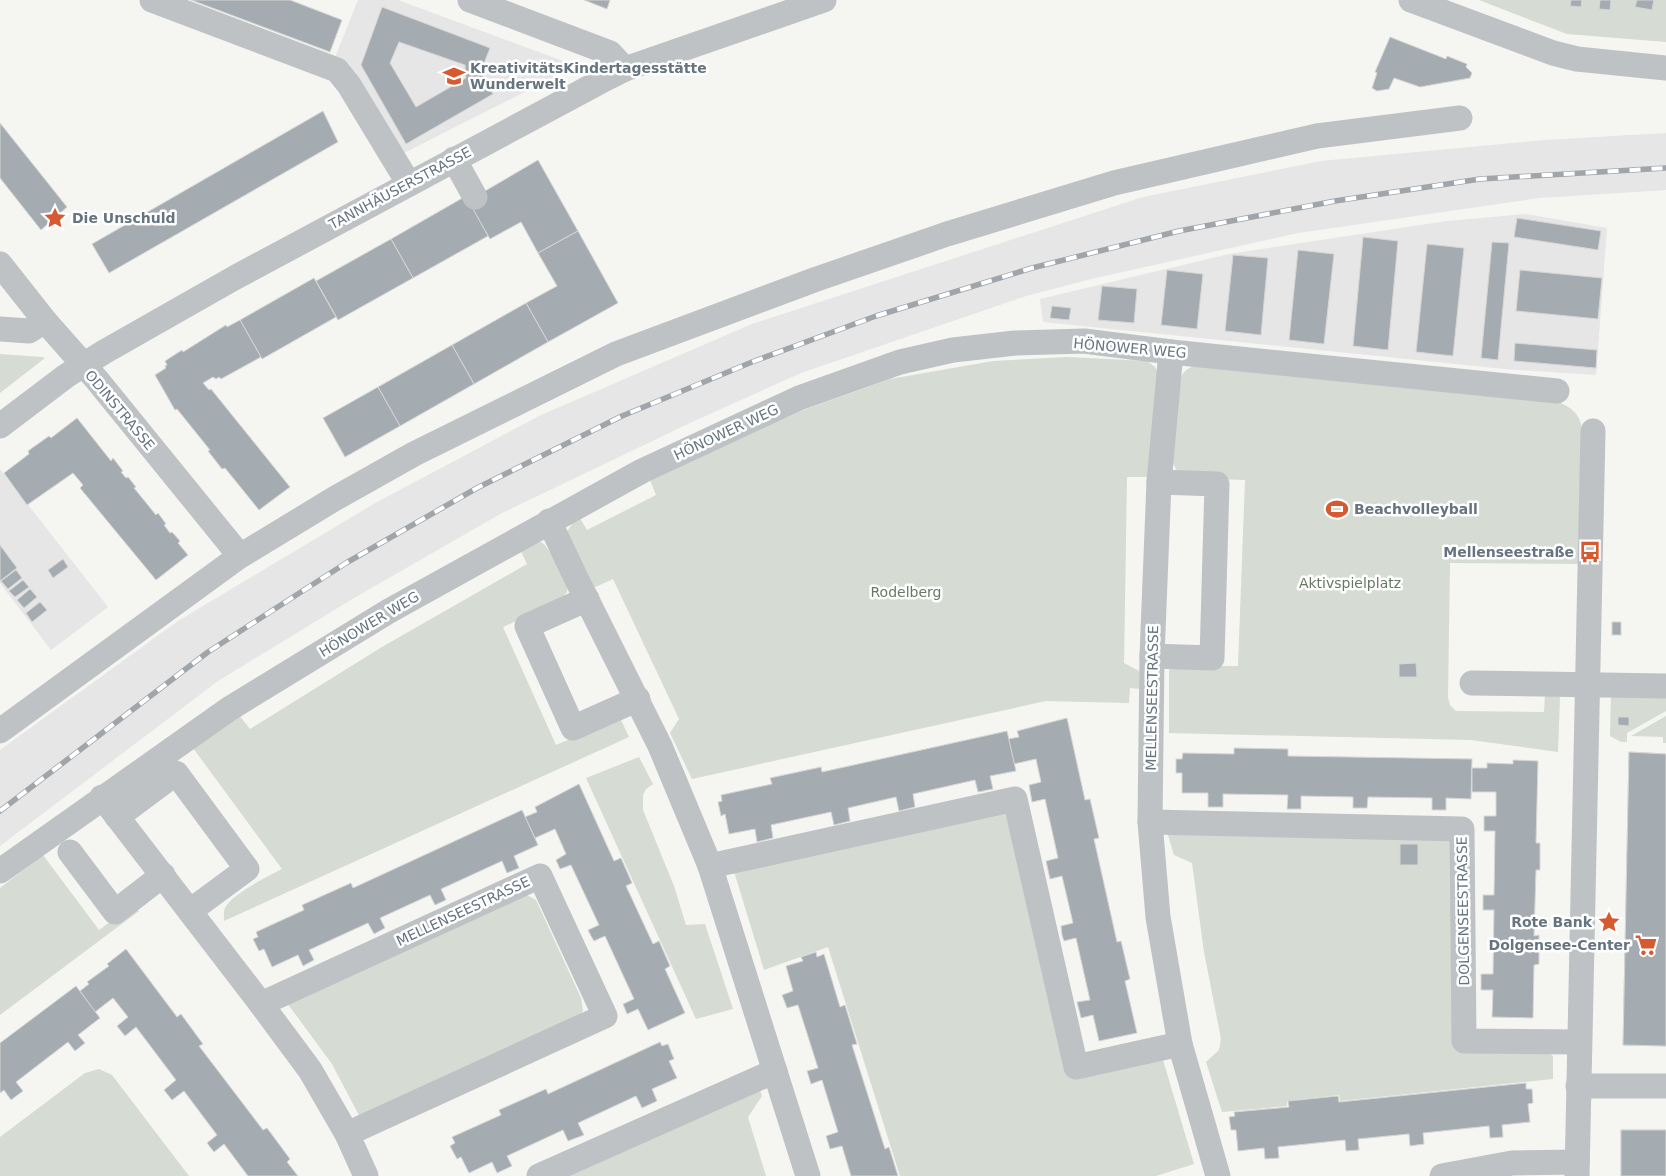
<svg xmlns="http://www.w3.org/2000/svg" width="1666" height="1176" font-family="'DejaVu Sans',sans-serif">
	<rect width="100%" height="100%" fill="#f5f5f1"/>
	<g fill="#e5e6e5">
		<path d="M358 0H398L571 64 572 68 402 154 334 60Z"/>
		<path d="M1666 133V190L1539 198 1298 233 1091 279 1026 296 801 373 692 422 502 513 354 598 218 681 0 846V750L178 621 377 502 541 415 752 324 1143 197 1321 161 1544 140Z"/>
		<path d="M1526 214 1607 228 1596 375 1505 369 1043 322 1040 299 1229 254 1447 221Z"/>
		<path d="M0 469 108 607 51 650 0 583Z"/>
	</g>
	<g fill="#d6dbd3">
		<path d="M1479 0H1666V42L1567 34Z"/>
		<path d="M0 354 42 357 45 358 0 393Z"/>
		<path d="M1067 357 1147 361 1155 367 1160 375 1154 477H1127L1124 663 1139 671 1140 689 1130 688 1129 703 1046 701 692 779 670 733 679 719 613 579 591 589 566 533 578 515 587 530 656 495 650 480 801 411 890 379 993 361Z"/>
		<path d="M1197 365 1548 398C1563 404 1576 407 1581 424L1580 564 1450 563 1448 697 1450 705 1456 711 1544 712 1545 694H1557L1560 697 1558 752 1471 740 1169 733V671L1171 666H1238L1245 480 1187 478 1180 475 1171 461 1178 384C1182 373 1185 369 1197 365Z"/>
		<path d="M539 541 544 544 568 577 567 592 560 601 503 627 556 745 620 718 629 737 224 921C224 915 223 909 227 905 235 893 268 876 282 869L193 748 239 715 250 729 382 647 527 564 520 549Z"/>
		<path d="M1666 695V711L1627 733V742H1621L1610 736 1611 696Z"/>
		<path d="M1666 716V743H1663V737L1631 736Z"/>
		<path d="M639 757 653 784 646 789 643 795V810L674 886 686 925 705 924 733 1009 696 1019 586 778Z"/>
		<path d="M1005 811 1065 1057 1158 1036 1163 1060 1194 1164 1156 1176H900L828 947 764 970 733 868Z"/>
		<path d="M1179 830 1452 840 1455 1045 1542 1047 1553 1056V1079L1340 1101 1339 1095 1287 1101V1106L1222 1112 1206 1062 1219 1050 1221 1039 1204 952 1192 863 1174 855 1168 835Z"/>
		<path d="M43 855 99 930 133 905 139 911 0 1015V888Z"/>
		<path d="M525 894 536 900 581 998 583 1011 575 1021 362 1121 332 1064 287 1003Z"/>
		<path d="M99 1069 112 1075 189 1176H0V1137L85 1073Z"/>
		<path d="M759 1087 762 1096 748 1117 766 1176H561Z"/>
	</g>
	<g fill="#a5acb1" stroke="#d6d6d4" fill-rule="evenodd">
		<path d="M191 0H290L342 20 330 52Z"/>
		<path d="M584 0H610L607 9Z"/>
		<path d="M1571 0H1582L1581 7 1570 6Z"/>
		<path d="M1600 0H1611L1610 10 1599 9Z"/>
		<path d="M1637 0H1654L1652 10 1635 7Z"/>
		<path d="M382 7 490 48 481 71 493 94 406 144 361 65ZM399 42 465 65 466 78 416 107 390 63Z"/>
		<path d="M1390 37 1446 59 1447 56 1467 64 1466 67 1472 73 1470 78 1420 87 1394 78 1389 89 1377 91 1372 88 1377 73 1375 72Z"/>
		<path d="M323 111 338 142 109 273 92 244Z"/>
		<path d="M0 123 67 207 41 230 0 178Z"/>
		<path d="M538 160 578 231 538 253 521 222 490 239 468 201Z"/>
		<path d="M466 196 488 236 413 278 391 239Z"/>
		<path d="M1517 218 1601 231 1598 250 1514 237Z"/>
		<path d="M578 231 618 303 548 342 526 303 557 286 538 253Z"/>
		<path d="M1363 237 1398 241 1388 350 1353 346Z"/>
		<path d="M391 239 413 278 338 320 316 281Z"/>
		<path d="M1492 242 1509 243 1498 360 1481 358Z"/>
		<path d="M1427 244 1464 248 1453 356 1416 352Z"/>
		<path d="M1298 250 1334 254 1324 344 1289 340Z"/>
		<path d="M1233 255 1268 258 1261 335 1225 331Z"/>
		<path d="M1167 270 1203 274 1197 329 1161 325Z"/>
		<path d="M1520 270 1602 278 1598 319 1516 311Z"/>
		<path d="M314 278 336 317 262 359 240 320Z"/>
		<path d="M1102 286 1137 289 1134 323 1098 320Z"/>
		<path d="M526 303 548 342 474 384 452 345Z"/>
		<path d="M1052 306 1071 308 1069 320 1050 318Z"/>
		<path d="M240 320 261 357 221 379 219 377 216 379 213 377 203 383 209 390 211 389 290 487 259 510 225 468 222 469 208 451 210 450 177 409 175 410 155 375 166 368 165 366 167 365 165 361 182 350 183 352 226 325 227 327Z"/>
		<path d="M1515 343 1597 350 1596 368 1514 361Z"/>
		<path d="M452 345 474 384 400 426 378 387Z"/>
		<path d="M378 387 400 426 345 457 323 418Z"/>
		<path d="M77 418 111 461 113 458 123 471 121 472 126 478 128 477 136 487 134 488 156 515 158 513 166 524 164 525 170 533 172 532 180 541 178 543 188 555 156 580 80 488 83 485 73 473 27 505 4 473 29 454 28 451 49 436 51 438Z"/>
		<path d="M0 545 17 568 0 581Z"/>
		<path d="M63 559 68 567 53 578 48 570Z"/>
		<path d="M16 570 22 578 8 589 1 581Z"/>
		<path d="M23 580 29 587 15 597 9 591Z"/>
		<path d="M30 589 37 597 24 608 17 600Z"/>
		<path d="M40 602 47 610 32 622 26 613Z"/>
		<rect x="1612" y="622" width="9" height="13"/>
		<path d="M1416 663 1417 677H1399V664Z"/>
		<path d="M1618 717H1629V726L1618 725Z"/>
		<path d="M1067 718 1085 800 1090 799 1099 838 1094 839 1117 942 1121 941 1130 979 1125 981 1137 1033 1099 1041 1093 1015 1081 1018 1077 1002 1090 1000 1076 938 1064 941 1062 935 1061 926 1073 923 1062 876 1050 879 1046 861 1058 858 1045 799 1032 802 1029 785 1041 782 1036 759 1014 764 1008 739 1019 737 1017 731Z"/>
		<path d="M1007 731 1016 771 990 776 993 789 978 792 975 780 913 794 915 807 899 811 896 797 848 808 850 821 834 825 831 812 771 825 773 838 757 842 755 829 729 834 725 814 721 816 718 802 722 801 721 795 772 784 770 778 821 767 822 772Z"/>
		<path d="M1234 748 1288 749V756L1472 759 1471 799 1446 798V810H1432V798L1368 797 1367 808H1353V797L1301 796V809H1287L1288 795 1223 794V807H1208V793H1182V773H1176V759H1182L1183 753 1234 754Z"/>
		<path d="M1629 752 1666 754V1046L1623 1045Z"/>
		<path d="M1629 752 1666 754V1046L1623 1045Z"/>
		<path d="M1513 760 1538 761 1536 843H1540V870H1536L1534 936 1539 935V964L1534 965 1533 1018 1492 1017 1493 990H1481V974H1493L1494 910H1483V895H1494L1495 831H1484V816H1496V792H1472V768H1487V763L1513 764Z"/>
		<path d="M579 784 614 861 621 858 632 883 626 886 653 944 659 941 670 966 665 969 685 1013 648 1030 638 1009 627 1014 623 1004 634 999 605 936 594 941 591 936 588 930 599 925 571 865 560 869 556 860 566 854 555 829 535 838 525 817 537 812 535 807Z"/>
		<path d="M522 810 538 845 514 856 519 868 507 873 502 861 441 889 446 900 435 905 430 895 380 918 385 928 374 934 368 923 309 950 314 960 303 966 298 955 272 967 264 949 259 951 253 939 258 937 256 932 304 910 302 905 351 883 353 888Z"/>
		<rect x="1400" y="844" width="18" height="21"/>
		<path d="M126 949 177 1017 181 1014 203 1044 199 1046 263 1130 267 1128 290 1159 287 1162 298 1176H248L224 1144 214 1152 207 1143 217 1135 184 1091 172 1100 164 1090 176 1080 136 1027 125 1036 117 1026 128 1017 113 998 95 1012 80 991 89 984 87 982 109 966 107 964Z"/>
		<path d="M816 952 817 957 824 954 840 1007 845 1005 857 1044 852 1045 885 1149 889 1147 898 1176H851L842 1146 830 1149 826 1136 838 1132 822 1080 811 1084 807 1071 818 1068 798 1005 787 1008 782 995 793 991 786 966 803 961 801 957Z"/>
		<path d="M76 986 100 1018 78 1035 85 1043 75 1051 68 1042 16 1082 23 1091 11 1100 4 1090 0 1093V1043Z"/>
		<path d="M660 1042 662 1046 668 1044 674 1059 669 1061 677 1078 652 1089 657 1101 642 1108 636 1096 578 1123 584 1135 568 1141 563 1130 507 1156 512 1166 497 1173 492 1162 469 1173 461 1157 457 1159 450 1146 455 1143 452 1137 501 1115 499 1110 546 1089 548 1094Z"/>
		<path d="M1526 1083V1089H1532L1533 1103 1528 1104 1530 1122 1502 1125 1503 1137 1490 1138 1489 1126 1423 1133 1424 1144 1410 1146 1409 1134 1358 1139 1359 1150 1346 1151 1345 1140 1278 1147 1279 1158 1265 1159 1264 1148 1238 1151 1236 1130H1231L1229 1117 1235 1116 1234 1112 1289 1107 1288 1101 1338 1096 1339 1102Z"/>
		<rect x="1621" y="1130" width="45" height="46"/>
		<rect x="1621" y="1130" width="45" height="46"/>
	</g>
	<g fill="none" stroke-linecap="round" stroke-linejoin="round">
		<g stroke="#bec2c5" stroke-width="25">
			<path d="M152 0 337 70 349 85 409 184"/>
			<path d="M470 0 610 53 625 69"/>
			<path d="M1411 0 1553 53 1577 59 1666 68"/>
			<path d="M454 159 475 197"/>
			<path d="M0 264 45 321 97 380 240 556"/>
			<path d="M0 329 29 331 45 321"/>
			<path d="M1171 352 1159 482 1152 656 1150 822 1158 917 1180 1044 1218 1176"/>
			<path d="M0 426 66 376 104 352 236 277 609 77 625 69 824 0"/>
			<path d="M549 521 575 576 660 746 710 866 808 1176"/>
			<path d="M587 599 527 626 573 728 638 699"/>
			<path d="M1152 656 1212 658 1217 484 1159 482"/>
			<path d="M1472 683 1666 686"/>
			<path d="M0 731 240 556 334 499 414 454 616 354 814 280 947 234 1114 183 1317 136 1460 118"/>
			<path d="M102 797 261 1004 310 1070 347 1134 366 1176"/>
			<path d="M117 817 176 773 247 869 190 911"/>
			<path d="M1150 822 1462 829 1464 1041 1579 1042"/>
			<path d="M70 852 115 912 163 875"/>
			<path d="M710 866 1015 799 1076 1067 1180 1044"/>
			<path d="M0 871 229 709 389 611 642 471 799 398 900 362 953 350 1015 343 1084 341 1171 352 1557 391"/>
			<path d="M261 1004 540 876 605 1016 347 1134"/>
			<path d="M1578 1086H1666"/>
			<path d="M539 1176 775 1071"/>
			<path d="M1442 1176 1512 1163 1577 1162"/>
			<path d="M1577 1176 1593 431"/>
		</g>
		<g stroke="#a0a5aa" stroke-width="5.5">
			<path id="rail" d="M0 811 208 652 346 563 477 488 622 416 752 362 876 316 1032 268 1179 231 1335 201 1480 179 1666 168"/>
		</g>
		<use href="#rail" stroke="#fff" stroke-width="4" stroke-dasharray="11" stroke-linecap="butt"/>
	</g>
	<defs>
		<g id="school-bare" transform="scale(1.725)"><path d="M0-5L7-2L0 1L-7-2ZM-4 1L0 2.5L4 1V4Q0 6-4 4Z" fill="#d65930" stroke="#fff" stroke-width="2.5" paint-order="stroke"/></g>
		<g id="sight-bare" transform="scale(1.725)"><path d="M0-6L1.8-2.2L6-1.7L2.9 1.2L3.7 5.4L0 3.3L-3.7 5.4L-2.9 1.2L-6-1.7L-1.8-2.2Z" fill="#d65930" stroke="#fff" stroke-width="2.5" paint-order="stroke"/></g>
		<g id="stadium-bare" transform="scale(1.725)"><path d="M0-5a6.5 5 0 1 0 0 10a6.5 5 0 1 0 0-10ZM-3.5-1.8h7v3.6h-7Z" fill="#d65930" stroke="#fff" stroke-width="2.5" paint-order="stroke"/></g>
		<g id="bus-bare" transform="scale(1.725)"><path d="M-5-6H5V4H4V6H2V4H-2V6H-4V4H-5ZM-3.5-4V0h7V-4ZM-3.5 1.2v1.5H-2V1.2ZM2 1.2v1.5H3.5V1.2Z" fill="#d65930" stroke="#fff" stroke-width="2.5" paint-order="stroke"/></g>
		<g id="supermarket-bare" transform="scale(1.725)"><path d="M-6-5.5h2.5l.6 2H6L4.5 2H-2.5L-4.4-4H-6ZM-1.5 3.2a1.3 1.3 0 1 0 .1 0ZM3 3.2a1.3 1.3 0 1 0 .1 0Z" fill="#d65930" stroke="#fff" stroke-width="2.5" paint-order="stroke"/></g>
	</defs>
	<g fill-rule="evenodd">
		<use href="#school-bare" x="454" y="76"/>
		<use href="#sight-bare" x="55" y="218"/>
		<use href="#stadium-bare" x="1337" y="509"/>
		<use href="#bus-bare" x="1590" y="552"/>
		<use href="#sight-bare" x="1609" y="922"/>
		<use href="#supermarket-bare" x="1646" y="945"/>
	</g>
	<g text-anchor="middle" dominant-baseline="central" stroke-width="5" stroke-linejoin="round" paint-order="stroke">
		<g font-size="14" font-weight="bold" fill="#667480" stroke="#fff" text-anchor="start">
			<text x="470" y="68">KreativitätsKindertagesstätte<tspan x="470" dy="16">Wunderwelt</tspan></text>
			<text x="72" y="218">Die Unschuld</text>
			<text x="1354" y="509">Beachvolleyball</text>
			<text x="1574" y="552" text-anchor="end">Mellenseestraße</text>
			<text x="1592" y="922" text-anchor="end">Rote Bank</text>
			<text x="1630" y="945" text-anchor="end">Dolgensee-Center</text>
		</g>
		<g font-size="14" fill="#667480" stroke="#fff">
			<text transform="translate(400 188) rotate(-28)">TANNHÄUSERSTRASSE</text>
			<text transform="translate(1130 348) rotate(5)">HÖNOWER WEG</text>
			<text transform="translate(120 410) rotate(50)">ODINSTRASSE</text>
			<text transform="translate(726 432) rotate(-25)">HÖNOWER WEG</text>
			<text transform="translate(369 624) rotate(-31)">HÖNOWER WEG</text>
			<text transform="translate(1152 698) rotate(-89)">MELLENSEESTRASSE</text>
			<text transform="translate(463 911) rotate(-25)">MELLENSEESTRASSE</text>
			<text transform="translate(1463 911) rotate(-91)">DOLGENSEESTRASSE</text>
		</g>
		<g font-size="14" fill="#687864" stroke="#fff">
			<text x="1350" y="583">Aktivspielplatz</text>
			<text x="906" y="592">Rodelberg</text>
		</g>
	</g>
</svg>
